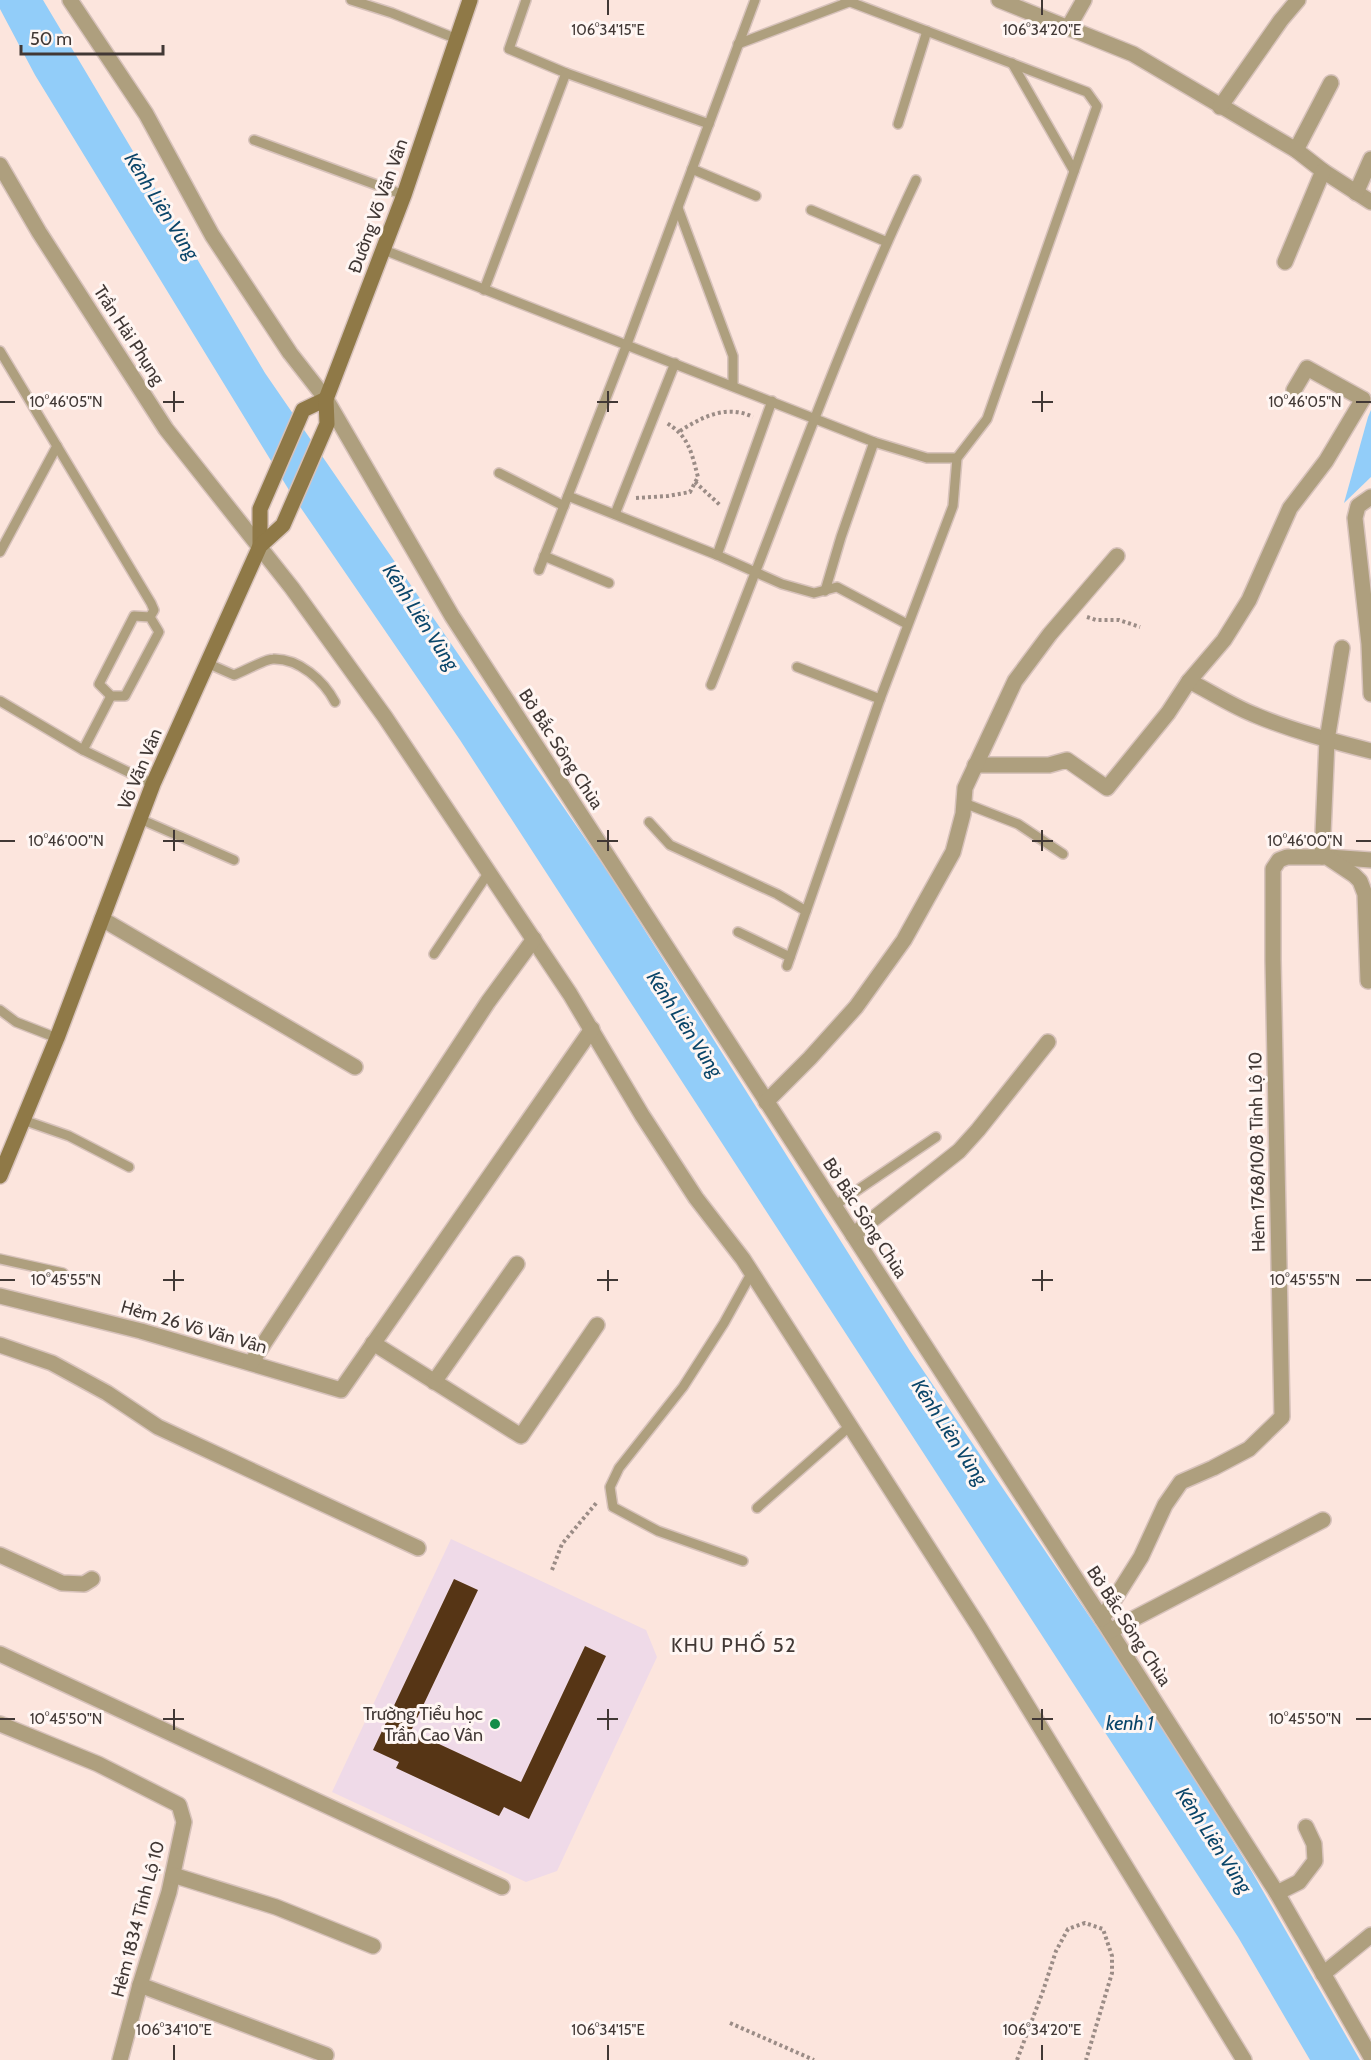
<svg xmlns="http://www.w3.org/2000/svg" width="1371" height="2060" font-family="Cabin,sans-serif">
	<rect width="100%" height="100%" fill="#fce5dd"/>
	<path fill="#efdae8" d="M451 1539 646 1630 657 1657 557 1871 526 1882 332 1792Z"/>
	<g fill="#92cdf9">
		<path d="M0 0H43L265 373 608 872 910 1351 1154 1712 1252 1872 1360 2060H1310L1238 1937 460 740 292 495 35 75 0 9Z"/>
		<path d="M1371 410V477L1344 503 1368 417Z"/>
	</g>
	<path fill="#563515" d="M454 1579 478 1590 411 1731 521 1782 585 1646 606 1656 529 1819 504 1807 499 1816 396 1768 399 1762 373 1750Z"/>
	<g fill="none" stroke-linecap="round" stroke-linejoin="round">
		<g stroke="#d7c2bb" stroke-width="12">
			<g id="lane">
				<path d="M351 0 392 13 457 39"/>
				<path d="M526 0 509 49 566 73 709 124"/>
				<path d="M738 44 849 2"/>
				<path d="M1012 63 1074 171"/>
				<path d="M898 124 927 31"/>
				<path d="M254 140 404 195"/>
				<path d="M692 169 756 196"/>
				<path d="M678 208 733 356V386"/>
				<path d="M811 210 887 242"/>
				<path d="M384 250 874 442 927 458H957"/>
				<path d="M484 290 566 73"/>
				<path d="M0 351 151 603 154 610 150 617"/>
				<path d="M499 473 564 506"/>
				<path d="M568 496 717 555 782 584 814 593 837 587 907 624"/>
				<path d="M615 514 675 363"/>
				<path d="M0 552 57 446"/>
				<path d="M717 555 772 401"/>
				<path d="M544 556 609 583"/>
				<path d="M539 570 627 344 755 0"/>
				<path d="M825 591 841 537 874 442"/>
				<path d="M134 616 150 617 159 632 125 696H111L99 684Z"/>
				<path d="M209 664 234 675C243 672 265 659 273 659 299 658 324 681 335 702"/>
				<path d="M797 667 880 699"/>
				<path d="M711 685C779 517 838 344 916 180"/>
				<path d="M0 701 83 750 153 784"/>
				<path d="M83 750 111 696"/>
				<path d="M964 803 1018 824 1063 854"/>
				<path d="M140 819 234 860"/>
				<path d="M649 822 670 845 777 894 806 911"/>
				<path d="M738 932 790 957"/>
				<path d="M434 954 489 872"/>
				<path d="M787 966 880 699 953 506 957 458 987 419 1097 106 1087 92 845 0"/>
				<path d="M0 1010 16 1022 57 1038"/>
				<path d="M23 1120 69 1136 129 1167"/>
				<path d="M834 1206 936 1137"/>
				<path d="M0 1259 63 1273"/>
				<path d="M757 1508 850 1426"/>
				<path d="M743 1561 658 1531 613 1507 610 1487 619 1468 683 1387 724 1323 751 1274"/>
			</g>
		</g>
		<g stroke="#d7c2bb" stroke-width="18">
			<g id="street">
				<path d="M70 0 146 114 212 235 290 353 326 399 452 616 1102 1619 1277 1893 1371 2057"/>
				<path d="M999 0 1133 54 1296 150 1323 171 1371 202"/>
				<path d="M1068 28 1084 0"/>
				<path d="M1220 107 1281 20 1298 0"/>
				<path d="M1296 150 1331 83"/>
				<path d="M0 165 39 232 166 429 292 588 385 717 570 994 642 1115 696 1198 743 1259 979 1627 1244 2060"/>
				<path d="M1356 193 1371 159"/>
				<path d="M1285 262 1323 171"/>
				<path d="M1371 497 1358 506 1355 518 1369 644 1371 694"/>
				<path d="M1189 681C1211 692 1232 706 1255 715 1293 731 1332 741 1371 751"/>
				<path d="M975 765H1049L1067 760 1107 788 1168 713 1189 681 1224 640 1249 600 1290 508 1326 461 1363 399 1307 368 1294 390"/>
				<path d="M1322 857 1327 740 1342 648"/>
				<path d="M1329 857 1371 860"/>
				<path d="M102 919 355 1067"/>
				<path d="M766 1102 810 1058 856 1007 904 940 953 852 963 814 965 788 1015 681 1050 634 1117 556"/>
				<path d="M853 1235 959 1151 978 1130 1048 1042"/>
				<path d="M0 1296 141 1331 341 1390 592 1029"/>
				<path d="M373 1343 521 1436 597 1325"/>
				<path d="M0 1345 52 1363 107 1393 158 1427 418 1548"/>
				<path d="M251 1363 488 1002 534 939"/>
				<path d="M434 1382 517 1264"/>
				<path d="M0 1555 62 1583 84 1584 92 1579"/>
				<path d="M1102 1619 1141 1557 1165 1505 1181 1482 1213 1468 1249 1449 1282 1417 1273 960V869L1279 860 1287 857H1327L1354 875 1360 881 1365 894 1368 981"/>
				<path d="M1110 1631 1323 1520"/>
				<path d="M0 1654 502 1887"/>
				<path d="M0 1724 98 1764 179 1805 184 1822 169 1892 140 1985 120 2060"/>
				<path d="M173 1875 276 1907 373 1946"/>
				<path d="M1277 1893 1299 1882 1315 1861 1314 1844 1306 1827"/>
				<path d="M1323 1974 1371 1935"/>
				<path d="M140 1985 326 2055"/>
			</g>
		</g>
		<g stroke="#d7c2bb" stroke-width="18">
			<g id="secondary">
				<path d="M260 546V509L303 410 326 399"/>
				<path d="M0 1176 57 1038 153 784 260 546 283 525 327 424 326 399 404 195 470 0"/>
			</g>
		</g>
		<g stroke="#9b8c86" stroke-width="4" stroke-dasharray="3 3" stroke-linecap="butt">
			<path d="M680 431C702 417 727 404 753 417"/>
			<path d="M695 482 721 506"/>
			<path d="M636 498 668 496 690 492 698 477C691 451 689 436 665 422"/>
			<path d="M1087 617 1096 620H1119L1140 627"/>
			<path d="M552 1570 562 1544 598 1501"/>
			<path d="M730 2023 814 2060"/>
			<path d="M1017 2060 1043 1991 1056 1951 1068 1929 1085 1923 1103 1929 1112 1956V1973L1086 2060"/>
		</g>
		<use href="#lane" stroke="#ae9f7e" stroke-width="9"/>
		<use href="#street" stroke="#ae9f7e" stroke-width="15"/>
		<use href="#secondary" stroke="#8f7947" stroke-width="15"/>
	</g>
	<path fill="none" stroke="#413835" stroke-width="2" d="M608 0V15M1042 0V15M174 391V412M608 391V412M1042 391V412M0 402H15M163 402H184M597 402H618M1032 402H1053M1356 402H1371M174 830V851M608 830V851M1042 830V851M0 841H15M163 841H184M597 841H618M1032 841H1053M1356 841H1371M174 1270V1291M608 1270V1291M1042 1270V1291M0 1280H15M163 1280H184M597 1280H618M1032 1280H1053M1356 1280H1371M174 1709V1730M608 1709V1730M1042 1709V1730M0 1719H15M163 1719H184M597 1719H618M1032 1719H1053M1356 1719H1371M174 2045V2060M608 2045V2060M1042 2045V2060"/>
	<circle fill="#148d48" stroke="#fff6f3" stroke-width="2" cx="495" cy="1724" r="6"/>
	<g text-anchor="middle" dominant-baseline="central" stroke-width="6" stroke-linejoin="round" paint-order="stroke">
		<g font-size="18" fill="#413835" stroke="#fff6f3">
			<text transform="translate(378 206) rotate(-70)">Đường Võ Văn Vân</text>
			<text transform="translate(129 335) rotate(57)">Trần Hải Phụng</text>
			<text transform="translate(561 749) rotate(57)">Bờ Bắc Sông Chùa</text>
			<text transform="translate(140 769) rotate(-67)">Võ Văn Vân</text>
			<text transform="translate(1257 1152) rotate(-91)">Hẻm 1768/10/8 Tỉnh Lộ 10</text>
			<text transform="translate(865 1218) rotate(57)">Bờ Bắc Sông Chùa</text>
			<text transform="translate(194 1327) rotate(16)">Hẻm 26 Võ Văn Vân</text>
			<text transform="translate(1129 1626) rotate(57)">Bờ Bắc Sông Chùa</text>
			<text transform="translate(138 1919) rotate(-75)">Hẻm 1834 Tỉnh Lộ 10</text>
		</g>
		<g font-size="18" fill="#413835" stroke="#fff6f3" text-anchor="end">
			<text x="483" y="1714">Trường Tiểu học<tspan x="483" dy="21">Trần Cao Vân</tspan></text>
		</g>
		<g font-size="20" font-style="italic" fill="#0a4569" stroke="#fff6f3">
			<text transform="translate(162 206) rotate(58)">Kênh Liên Vùng</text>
			<text transform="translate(421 617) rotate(57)">Kênh Liên Vùng</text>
			<text transform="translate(685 1024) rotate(57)">Kênh Liên Vùng</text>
			<text transform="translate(950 1432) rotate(57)">Kênh Liên Vùng</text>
			<text x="1130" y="1723">kenh 1</text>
			<text transform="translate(1214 1840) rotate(57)">Kênh Liên Vùng</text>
		</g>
		<g font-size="20" letter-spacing="1.5" fill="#413835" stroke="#fff6f3">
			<text x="734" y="1645">KHU PHỐ 52</text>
		</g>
	</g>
	<g font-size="15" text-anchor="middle" fill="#413835" stroke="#fff6f3" stroke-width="6" stroke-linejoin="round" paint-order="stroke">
		<text x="608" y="35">106°34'15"E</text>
		<text x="1042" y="35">106°34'20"E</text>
		<text x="66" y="407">10°46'05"N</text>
		<text x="1305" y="407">10°46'05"N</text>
		<text x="66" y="846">10°46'00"N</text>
		<text x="1305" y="846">10°46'00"N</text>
		<text x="66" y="1285">10°45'55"N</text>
		<text x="1305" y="1285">10°45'55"N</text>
		<text x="66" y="1724">10°45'50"N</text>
		<text x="1305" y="1724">10°45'50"N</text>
		<text x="174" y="2035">106°34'10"E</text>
		<text x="608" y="2035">106°34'15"E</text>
		<text x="1042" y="2035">106°34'20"E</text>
	</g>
	<path d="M21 45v9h142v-9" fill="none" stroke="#413835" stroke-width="3"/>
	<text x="30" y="45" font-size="18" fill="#413835" stroke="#fff6f3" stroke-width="4.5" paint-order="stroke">50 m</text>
</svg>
